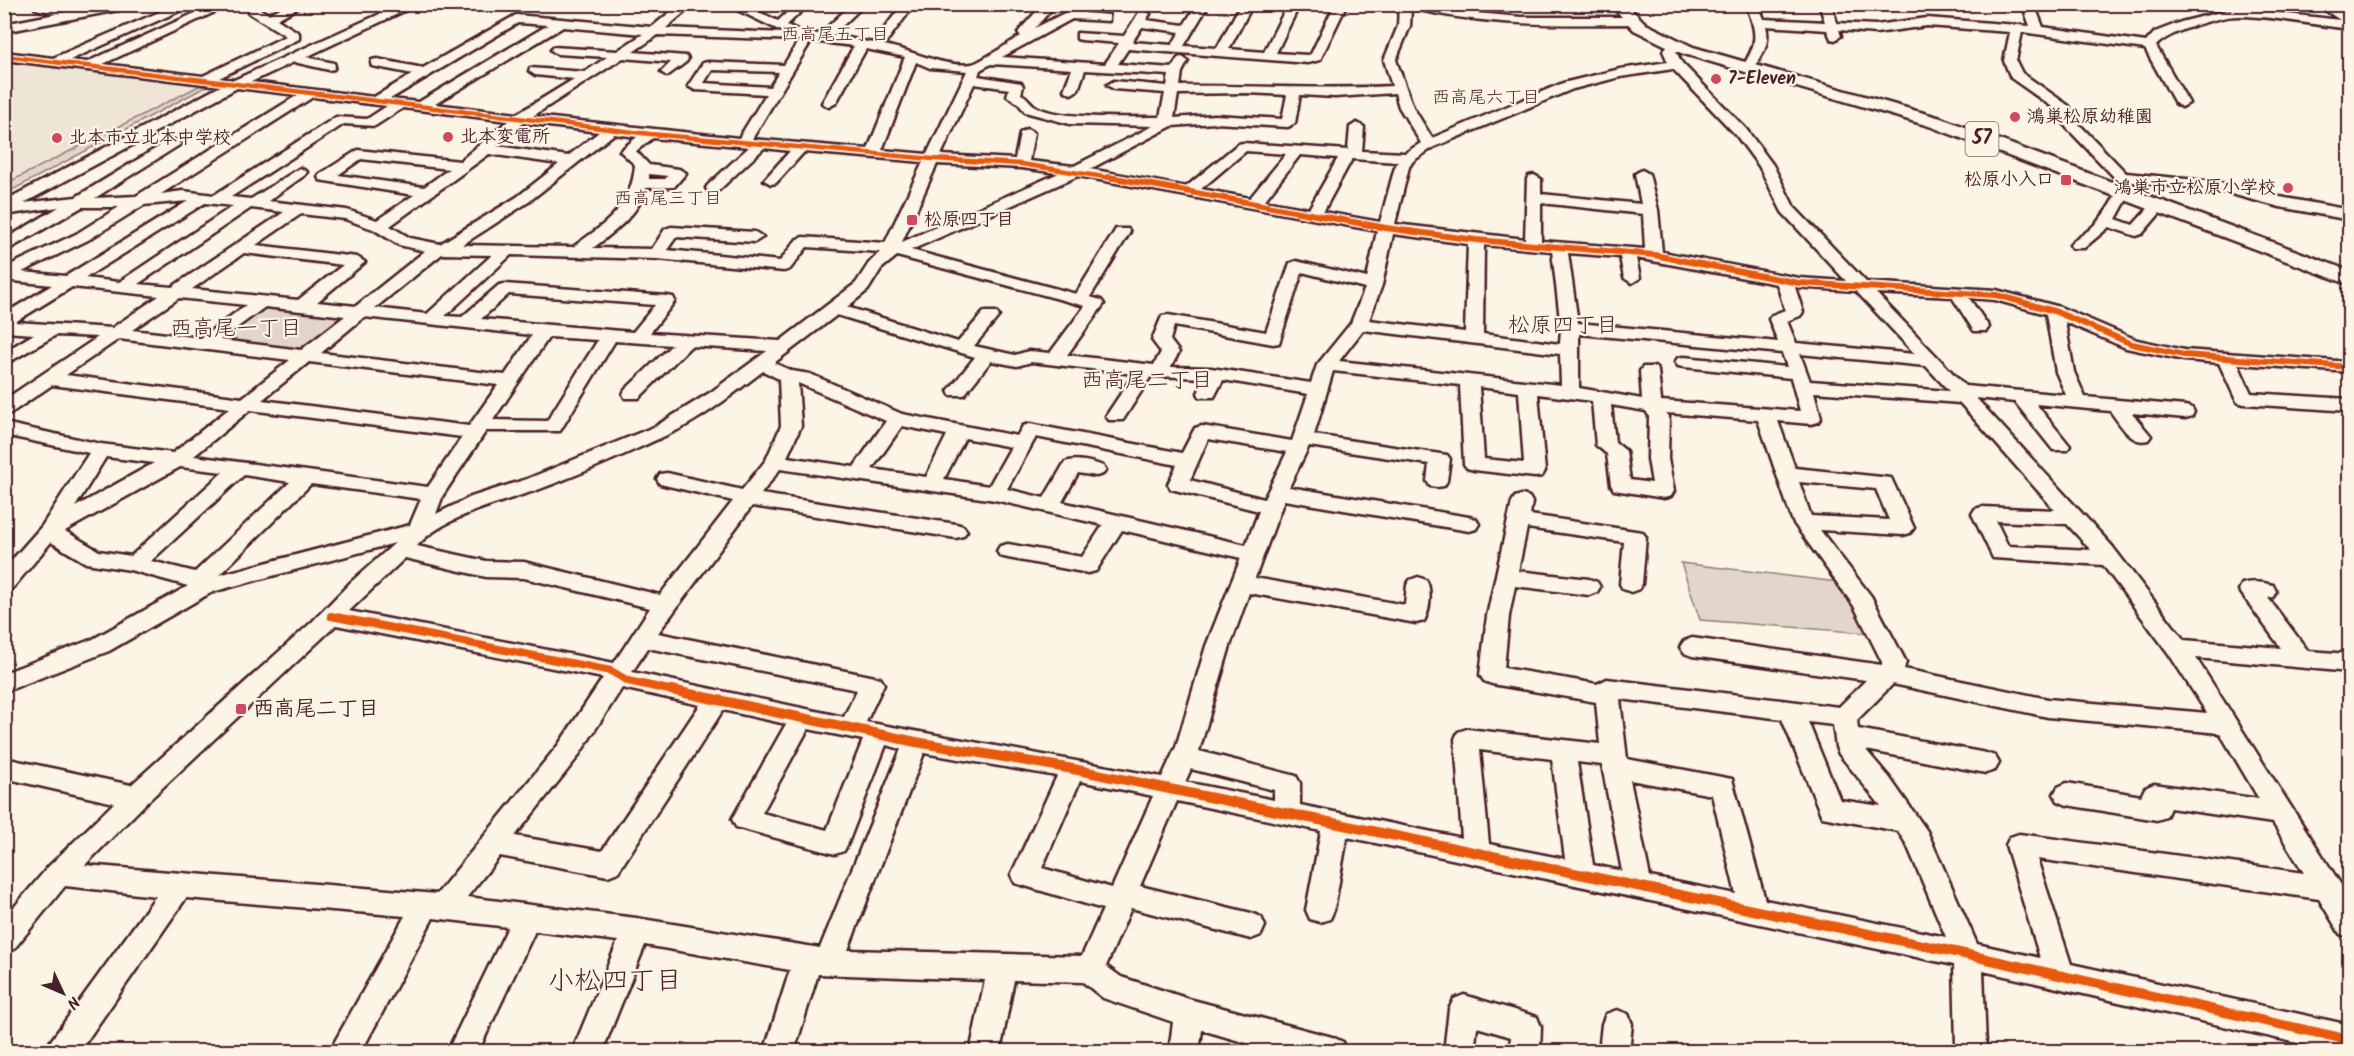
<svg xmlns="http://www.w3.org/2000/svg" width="2354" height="1056" font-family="Kalam,'Klee One',sans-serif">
	<rect width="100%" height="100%" fill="#fcf5e5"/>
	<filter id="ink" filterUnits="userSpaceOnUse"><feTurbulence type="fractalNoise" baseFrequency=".0167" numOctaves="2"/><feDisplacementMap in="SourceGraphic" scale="12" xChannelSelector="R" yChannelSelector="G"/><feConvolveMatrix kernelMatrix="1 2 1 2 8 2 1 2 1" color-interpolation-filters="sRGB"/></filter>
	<g filter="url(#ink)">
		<path fill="#eee5d7" d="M5 62 216 84 5 192Z"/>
		<g fill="#e2d5ca" stroke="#967a7a" stroke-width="1.5">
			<path d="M199 86H207L5 194V184Z"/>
			<path d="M264 306 340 317 301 349 215 340Z"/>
			<path d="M1681 563 1846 583 1878 634 1700 620Z"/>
		</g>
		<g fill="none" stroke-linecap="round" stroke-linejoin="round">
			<g stroke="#4a1f2b" stroke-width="5">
				<g id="minor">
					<path d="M36 4H52L63 10 57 14 36 9 34 7Z"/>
					<path d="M108 4H135L129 8 4 32V24Z"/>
					<path d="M178 4H195L70 60 87 62 215 4H232L103 64 203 76 286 36 249 13V7H257L268 14 289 4H305L277 19 299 33V39L219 78 234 80 402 4H419L306 57 334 63 335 66 334 69 329 70 294 62 251 82 374 97 413 74 372 66 371 63 372 60 377 59 423 68 516 15 652 27 680 4H694L666 28 785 33 725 4H742L778 21 796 4H809L787 25 804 33 820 34 852 4H865L833 35 873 43 903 4H915L884 45C912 50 944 68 972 64 979 63 1012 41 1021 36L1018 33 1020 30 1043 4H1056L1035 28 1082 4H1098L1084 13 1109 15V21L1072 19 1002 57 1105 64 1119 43 1081 40 1077 39V33L1124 36 1140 11 1144 10 1150 14 1146 20 1184 25 1197 4H1209L1184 46 1217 48 1241 4H1253L1229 49 1264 52 1288 4H1300L1276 53 1308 55 1311 54 1335 4H1347L1320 60 1308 63 1128 49 1118 64 1172 68 1178 58 1182 57 1188 61 1182 72 1180 86C1251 85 1321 90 1392 86L1384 60 1398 26 1399 4H1426L1465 12 1521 17H1637L1639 20 1633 24C1558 25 1485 26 1411 8L1410 26 1396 60 1413 107 1432 138 1563 83 1620 69 1668 62 1663 51C1667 45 1675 42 1682 43L1684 46 1676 52 1682 63 1746 129 1773 165 1794 207 1866 282 1996 290 2060 307 2137 340 2184 350 2350 362V372L2238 364 2251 393 2350 399V411L2244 404 2237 402 2235 398 2219 363 2184 360 2126 348 2065 322 2074 372 2085 397 2185 406 2192 408 2194 412 2192 416 2185 418 2132 413 2151 436 2148 440C2130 445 2120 423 2110 411L2036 404 2070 446 2067 450H2053L2015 402 1976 398 2112 546 2184 640 2281 648 2239 590 2242 584C2253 581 2262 582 2273 585L2276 591 2273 597 2268 598 2308 651 2350 654V672L2196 658 2350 899V937L2340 934 2319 899 2037 859 2071 964 2350 1025V1052H2337L1983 971 1986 1046 1984 1052H1953L1956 1045 1954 965 1347 837 1334 910 1330 919 1320 922 1310 919 1306 910 1321 831 1177 801 1140 886 1251 913 1261 917 1265 926 1261 935 1251 939 1131 908 1106 966 1121 977 1189 999 1332 1037 1343 1042 1347 1052H1277L1202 1030 1199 1052H1169L1173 1022 1103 998 1083 982 1014 980 1000 1052H970L985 980 818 974 794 1052H764L790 970 645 945 602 1052H572L618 941 535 931 478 1052H447L508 927 433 918 361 1052H329L405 916 186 898 79 1052H46L50 1042 156 896 65 886 14 949 4 953V919L49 866 114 803 4 778V758L131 785 312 622 351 582 395 543 212 592 109 651 4 692V673L93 639 188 586 130 570 86 563 51 542 12 589 4 592V569L42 526 89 453 4 435V423L101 444 173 453 230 408 52 385 11 413 4 415V400L98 337 56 335 4 365V352L34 334 4 332V314L52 285 4 280V268L76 234 119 207H82L4 252V240L59 207 4 215V201L221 86 4 60V52L53 58ZM518 23 548 25 419 102 390 99ZM563 27 643 34 617 51 553 47 551 50 557 54 607 57 585 72 530 68 529 71 535 75 574 79 517 114 435 104ZM1142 27 1180 32 1172 45 1132 42ZM658 35 799 40 784 65 708 62 703 63 688 86 695 90 766 94 739 138 533 116 623 58 671 62 661 72 667 76 686 62 688 59 686 56 633 52ZM811 41 854 46 822 103 829 107 836 103 866 49 905 57 868 149 752 139ZM916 62 930 68 967 71 927 154 882 150ZM991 64 1072 69 1064 90 1071 94 1078 90 1085 70 1169 75 1167 86 1114 81 1107 85 1114 89 1165 93 1160 117C1132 117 1057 120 1035 106 1029 102 1028 97 1021 94L1023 86 1021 83 978 76 980 70ZM1673 69 1736 135 1759 166 1782 212 1846 281 1799 278 1662 252 1658 210 1649 174 1642 170 1635 174 1641 204 1541 194V179L1534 175 1529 176 1527 179 1525 239 1395 224 1409 167 1413 161 1434 147 1573 89 1620 77ZM712 70 779 72 770 87 704 83ZM974 84 1009 89 1007 96 1018 103 1025 112 1070 124 1153 126 1074 166 1029 161 1034 133 1027 129 1020 133 1015 159 941 155ZM237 88 298 95 136 196 95 198 181 144 174 140 148 136ZM1246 93 1287 95 1282 119 1215 115 1174 118 1178 94ZM1395 93 1399 107 1421 143 1405 153 1362 151 1364 127 1357 123 1350 127 1348 150 1243 143 1238 144 1186 187 1090 169 1172 126 1215 123 1288 127 1295 123 1300 95 1335 97ZM313 97 387 106 367 119 336 117 214 195 183 191 161 194ZM403 108 508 121 460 161 358 150 320 174 318 177 320 180 325 181 414 195 377 220 347 210 268 201 305 175 307 172 300 168 251 199 231 197 344 124 375 126ZM523 123 599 132 568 156 497 146ZM614 134 637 137 620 151 635 165C632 207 605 224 573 247L462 245 527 203ZM653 138 749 147 708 185 706 188 708 191H718L764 148 790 151 764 180 771 184 776 183 804 152 923 162 885 243 803 237 797 239 780 261 667 250 676 237 755 242 763 237 755 232 671 227 665 229 652 249 593 248C614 232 639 214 646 188L674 187 686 173 679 169 649 165 636 151ZM136 143 160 146 76 197 24 203ZM1246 151 1286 154 1250 198 1201 189ZM489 154 559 164 517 197 440 244 410 238 390 226ZM1300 155 1338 158 1309 209 1264 201ZM361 159 449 169 424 187 338 175ZM1352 159 1398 162 1395 167 1380 222 1323 212ZM937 164 1021 168 1059 173 902 242ZM649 174 668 176 665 179H649ZM1078 176 1377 231 1367 278 1296 261 1290 263 1266 332 1168 315 1162 316 1152 340 1161 352 1154 365 1067 355 1104 304 1101 300 1090 297 1130 232 1128 229H1116L1076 294 911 250ZM188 201 66 276 22 272 88 240 144 205ZM205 203 233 206 119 282 85 278ZM1541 203 1643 214 1645 249 1541 241ZM251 208 284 212 172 287 138 284ZM301 214 345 219 373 229 399 245 425 251 356 306 317 302 365 262 357 257 256 245ZM1393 234 1468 244 1465 332 1369 320 1382 285ZM1484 245 1552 251 1561 328 1560 344 1483 334ZM807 247 880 252 869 263 856 283 780 341 650 333 675 301 673 297 667 296 505 284 499 285 462 317 445 316 511 255 657 259 784 271 790 269ZM244 253 343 265 298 300 192 289ZM1568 253 1620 257 1624 278 1632 283 1640 278 1636 258 1777 284 1785 310 1772 315 1769 319 1778 342 1578 323ZM442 254 492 255 427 314 375 308ZM897 256 1085 306 1050 353 1029 351 1015 355 974 346 999 316 996 312H984L958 342 847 307 868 290 881 269ZM1302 272 1365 288 1351 323 1317 365 1311 383 1211 368 1171 367 1179 352 1170 340 1174 326 1273 344 1279 343ZM72 287 159 296 112 328 15 322ZM1795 287 1856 291 1915 354 1796 343 1787 321 1800 316 1803 312ZM1876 293 1952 297 1974 331H1986L1989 327 1969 298 1995 300 2046 314 2056 372 2066 395 1965 386ZM509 294 655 305 633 332 481 319ZM179 298 246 305 201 338 132 330ZM265 307 345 316 301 350 220 340ZM837 315 975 357 948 391 950 395H964L991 361 1017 366 1031 362 1134 374 1106 416 1109 420H1123L1151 376 1206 378 1198 393 1200 397H1214L1223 380 1308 394 1292 441 1202 426 1195 428 1182 453 1030 424 1023 426 1017 436 902 414 810 374 792 371 774 363ZM364 317 532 335 505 375 321 353ZM1363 330 1560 354 1561 385 1339 361ZM1579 334 1782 353 1787 367 1684 357 1678 358 1675 362 1678 366 1684 367 1791 378 1800 411 1661 401 1658 371 1655 367H1643L1640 371 1642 399 1579 388ZM549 337 598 340 547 421 493 420ZM119 339 290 360 242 398 66 375ZM615 341 672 345 625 390 623 394 625 398H639L691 346 767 351 711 392 656 426 527 479 471 497 436 514 443 495 486 431H560ZM1800 354 1926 366 1949 391 1810 381ZM309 362 498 385 469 426 262 400ZM763 371 779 379 781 426 766 460 742 490 667 473 660 474 657 479 660 484 733 501 660 595 524 562 486 561 417 546C443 516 503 502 540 489 583 473 626 454 667 435 701 420 733 394 763 371ZM1333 371 1460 385 1464 464 1467 468 1474 470 1535 477 1542 476 1545 471 1538 394 1592 401 1596 445 1607 454 1611 485 1614 490 1664 498 1671 496 1674 491 1668 459 1669 416 1666 413 1758 420 1793 522 1854 606 1882 662V665L1692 638 1684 641 1680 647 1684 653 1692 656 1866 680 1839 707 1607 679 1597 684 1504 668 1509 616 1515 586 1589 595 1597 592 1600 587 1597 582 1589 579 1518 571 1527 528 1624 542 1620 584 1623 589 1631 592 1639 589 1642 584 1646 537 1642 532 1530 515 1532 502 1529 497 1522 495 1515 497 1512 502 1487 616 1480 675 1484 681 1492 684 1596 702 1600 744 1467 729 1458 732 1455 739 1462 838 1300 805V783L1296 776 1199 751 1230 646 1249 593 1416 623 1424 621C1430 611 1432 589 1426 580L1418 577 1410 580 1407 585 1405 605 1255 578 1284 500 1469 531 1476 529 1479 524 1476 519 1469 517 1289 487 1309 446 1429 464 1427 481 1430 486 1437 487 1444 486 1447 481 1450 459 1447 455 1314 435ZM798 383 886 421 854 467 787 457 801 426ZM1479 387 1519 392 1524 463 1484 459ZM1814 392 1960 403 2055 510 1982 507 1975 509 1972 514 1993 558 2103 565 2169 654 2207 713 2048 699 1904 669 1906 662 1871 596 1820 530 1903 535 1910 533 1914 528 1891 478 1795 468 1778 421 1811 424 1818 422 1821 418ZM1611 405 1646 411 1649 416 1648 459 1652 483 1630 480 1626 451 1615 442ZM250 410 462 437 428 487 194 456ZM902 426 947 435 926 477 872 469ZM1036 437 1177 465 1168 484 1171 489 1259 511 1246 545 1062 502 1078 473 1096 476 1103 474 1106 470 1103 466C1091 462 1077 458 1065 462L1044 498 1007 489ZM965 438 1011 447 989 486 944 479ZM1208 439 1287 452 1264 499 1190 480ZM106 457 154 463 75 507ZM180 467 223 472 131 556 99 551 65 531ZM780 469 995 500 1103 525 1082 557 1008 544 1000 546 997 551 1000 556 1008 558 1088 573 1096 571 1122 530 1241 558 1206 646 1176 747 1162 777 866 722 884 684 880 678 658 633 752 506 956 538 963 536 967 531 963 526 956 524 761 494ZM244 475 290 482 195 572 151 561ZM1799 482 1876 489 1889 520 1811 516ZM311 484 421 499 410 525 219 575ZM1996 521 2067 524 2091 550 2008 546ZM405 558 486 577 524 578 650 608 614 663 349 611ZM336 625 603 678 559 744 437 894 85 865 145 804ZM648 648 857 690 844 717 632 672ZM1893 684 2048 717 2220 733 2259 799 2154 784 2145 788 2141 796 2067 783 2058 787 2054 794 2058 801 2067 805 2157 820 2166 817 2170 808 2273 823 2304 873 2019 834 2010 837 2006 845 2040 958 1977 944 1927 831 1889 777 1866 750 1986 773 1995 770 1999 763 1995 756 1986 753 1858 729 1857 720ZM622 688 700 705 602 851 515 836 577 758ZM1620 699 1782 719 1822 817 1898 831 1907 845 1946 937 1765 900 1732 779 1627 759ZM723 710 786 724 732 819 736 827 835 854 844 851 848 843 886 745 901 749 820 948 636 918 467 897 500 856 608 876 618 872ZM1808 722 1833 725 1836 747 1839 754 1881 806 1840 800ZM808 729 863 740 827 830 762 813ZM1480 750 1552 759 1565 859 1489 844ZM924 753 1057 776 1011 875 1015 883 1103 909 1082 956 848 950ZM1577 762 1602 765 1622 871 1593 865ZM1191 769 1274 790V800L1185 782ZM1630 780 1712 795 1736 894 1650 877ZM1080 781 1153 796 1112 888 1042 868Z"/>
					<path d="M1746 4H1758L1764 19 1825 22 1819 4H1831L1837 23 1876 25 1927 18 2030 26 2022 4H2034L2043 27 2146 42 2155 32 2181 22 2236 8 2340 20 2316 4H2331L2350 16V29C2314 25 2273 16 2238 16 2219 16 2168 32 2156 46L2189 103 2182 107 2175 103 2145 49 2022 32 2016 61 2022 73 2069 106 2077 122 2126 173 2216 182 2280 197 2350 210V220L2280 207 2216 190 2132 182 2134 186 2116 219 2133 225 2153 203 2158 201 2166 206 2142 234 2136 236 2109 227 2084 248H2072L2070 245C2075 239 2083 235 2089 230 2103 218 2112 203 2120 186L2116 179 2066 127 2058 111 2011 78 2004 61 2010 32 1927 26 1876 33 1839 30 1841 36 1835 40 1831 39 1827 30 1766 26C1771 44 1761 57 1752 72L1747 73 1741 69C1759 42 1757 34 1746 4Z"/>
					<path d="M1464 995 1537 1017 1541 1027 1540 1052H1510L1511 1037 1477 1027 1474 1052H1444L1449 1009 1454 999Z"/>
					<path d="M1617 1010 1628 1014 1632 1024 1629 1052H1599L1602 1024 1606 1014Z"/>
				</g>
			</g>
			<g stroke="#4a1f2b" stroke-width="5">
				<path id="major" d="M1610 4H1626L1646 24 1693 47 1941 118 2350 271V285L1929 126 1681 53 1634 30Z"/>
			</g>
			<use href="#minor" fill="#fcf5e5" fill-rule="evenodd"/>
			<use href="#major" fill="#fcf5e5" fill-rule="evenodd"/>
			<g stroke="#fcf5e5" stroke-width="7">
				<path id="cycleway-far3" d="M4 56 650 134 933 159 1021 164 1117 179"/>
			</g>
			<g stroke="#fcf5e5" stroke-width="9">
				<path id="cycleway-far2" d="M1109 177 1386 228 1476 240 1654 255 1799 283 1996 295 2054 311 2132 344 2184 355 2350 367"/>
			</g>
			<g stroke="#fcf5e5" stroke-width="11">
				<path id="cycleway-far1" d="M331 616 611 671 628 681 678 692"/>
			</g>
			<g stroke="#fcf5e5" stroke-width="14">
				<path id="cycleway" d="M671 690 916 742 1073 769 1946 950 2350 1040"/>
			</g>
			<use href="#cycleway-far3" stroke="#e8590c" stroke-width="4.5"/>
			<use href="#cycleway-far2" stroke="#e8590c" stroke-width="6"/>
			<use href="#cycleway-far1" stroke="#e8590c" stroke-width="8"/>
			<use href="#cycleway" stroke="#e8590c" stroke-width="10"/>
		</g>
	</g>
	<g fill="#d1495b" stroke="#fcf5e5" stroke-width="2">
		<circle cx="1716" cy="79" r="6"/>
		<circle cx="2015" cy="117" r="6"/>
		<circle cx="448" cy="137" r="6"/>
		<circle cx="57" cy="138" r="6"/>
		<rect x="2060" y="174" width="12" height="12" rx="3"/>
		<circle cx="2288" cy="188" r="6"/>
		<rect x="906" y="214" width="12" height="12" rx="3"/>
		<rect x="235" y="703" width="12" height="12" rx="3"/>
	</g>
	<g text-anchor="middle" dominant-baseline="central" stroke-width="4.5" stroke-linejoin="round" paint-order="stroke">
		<g font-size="18" fill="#4a1f2b" stroke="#fcf5e5">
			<text x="835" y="35">西高尾五丁目</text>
			<text x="1486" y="98">西高尾六丁目</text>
			<text x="668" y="199">西高尾三丁目</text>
		</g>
		<g font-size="18" font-weight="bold" fill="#4a1f2b" stroke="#fcf5e5" text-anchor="start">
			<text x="1728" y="79">7-Eleven</text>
			<text x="2027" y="117">鴻巣松原幼稚園</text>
			<text x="460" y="137">北本変電所</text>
			<text x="69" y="138">北本市立北本中学校</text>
			<text x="2054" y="180" text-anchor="end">松原小入口</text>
			<text x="2276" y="188" text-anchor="end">鴻巣市立松原小学校</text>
			<text x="924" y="220">松原四丁目</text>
		</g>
		<rect fill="#fcf5e5" stroke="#7f5f63" stroke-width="1.5" x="1965.5" y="122" width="33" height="34" rx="4.5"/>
		<g font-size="20" font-weight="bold" fill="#4a1f2b">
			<text x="1982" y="139">57</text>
		</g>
		<g font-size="21" font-weight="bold" fill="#4a1f2b" stroke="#fcf5e5" text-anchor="start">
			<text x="253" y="709">西高尾二丁目</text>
		</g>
		<g font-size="22" fill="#4a1f2b" stroke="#fcf5e5">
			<text x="1563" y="326">松原四丁目</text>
			<text x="236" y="329">西高尾一丁目</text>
			<text x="1147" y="381">西高尾二丁目</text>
		</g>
		<g font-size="27" fill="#4a1f2b" stroke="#fcf5e5">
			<text x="615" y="981">小松四丁目</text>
		</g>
	</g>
	<rect width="2354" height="1056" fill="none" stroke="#fcf5e5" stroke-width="24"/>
	<rect x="12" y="12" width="2330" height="1032" fill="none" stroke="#4a1f2b" stroke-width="2" filter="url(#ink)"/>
	<g transform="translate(63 993) rotate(134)" stroke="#fcf5e5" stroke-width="4.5" paint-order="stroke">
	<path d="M0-4.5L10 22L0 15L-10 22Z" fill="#4a1f2b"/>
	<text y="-9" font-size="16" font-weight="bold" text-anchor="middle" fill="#4a1f2b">N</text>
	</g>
</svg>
